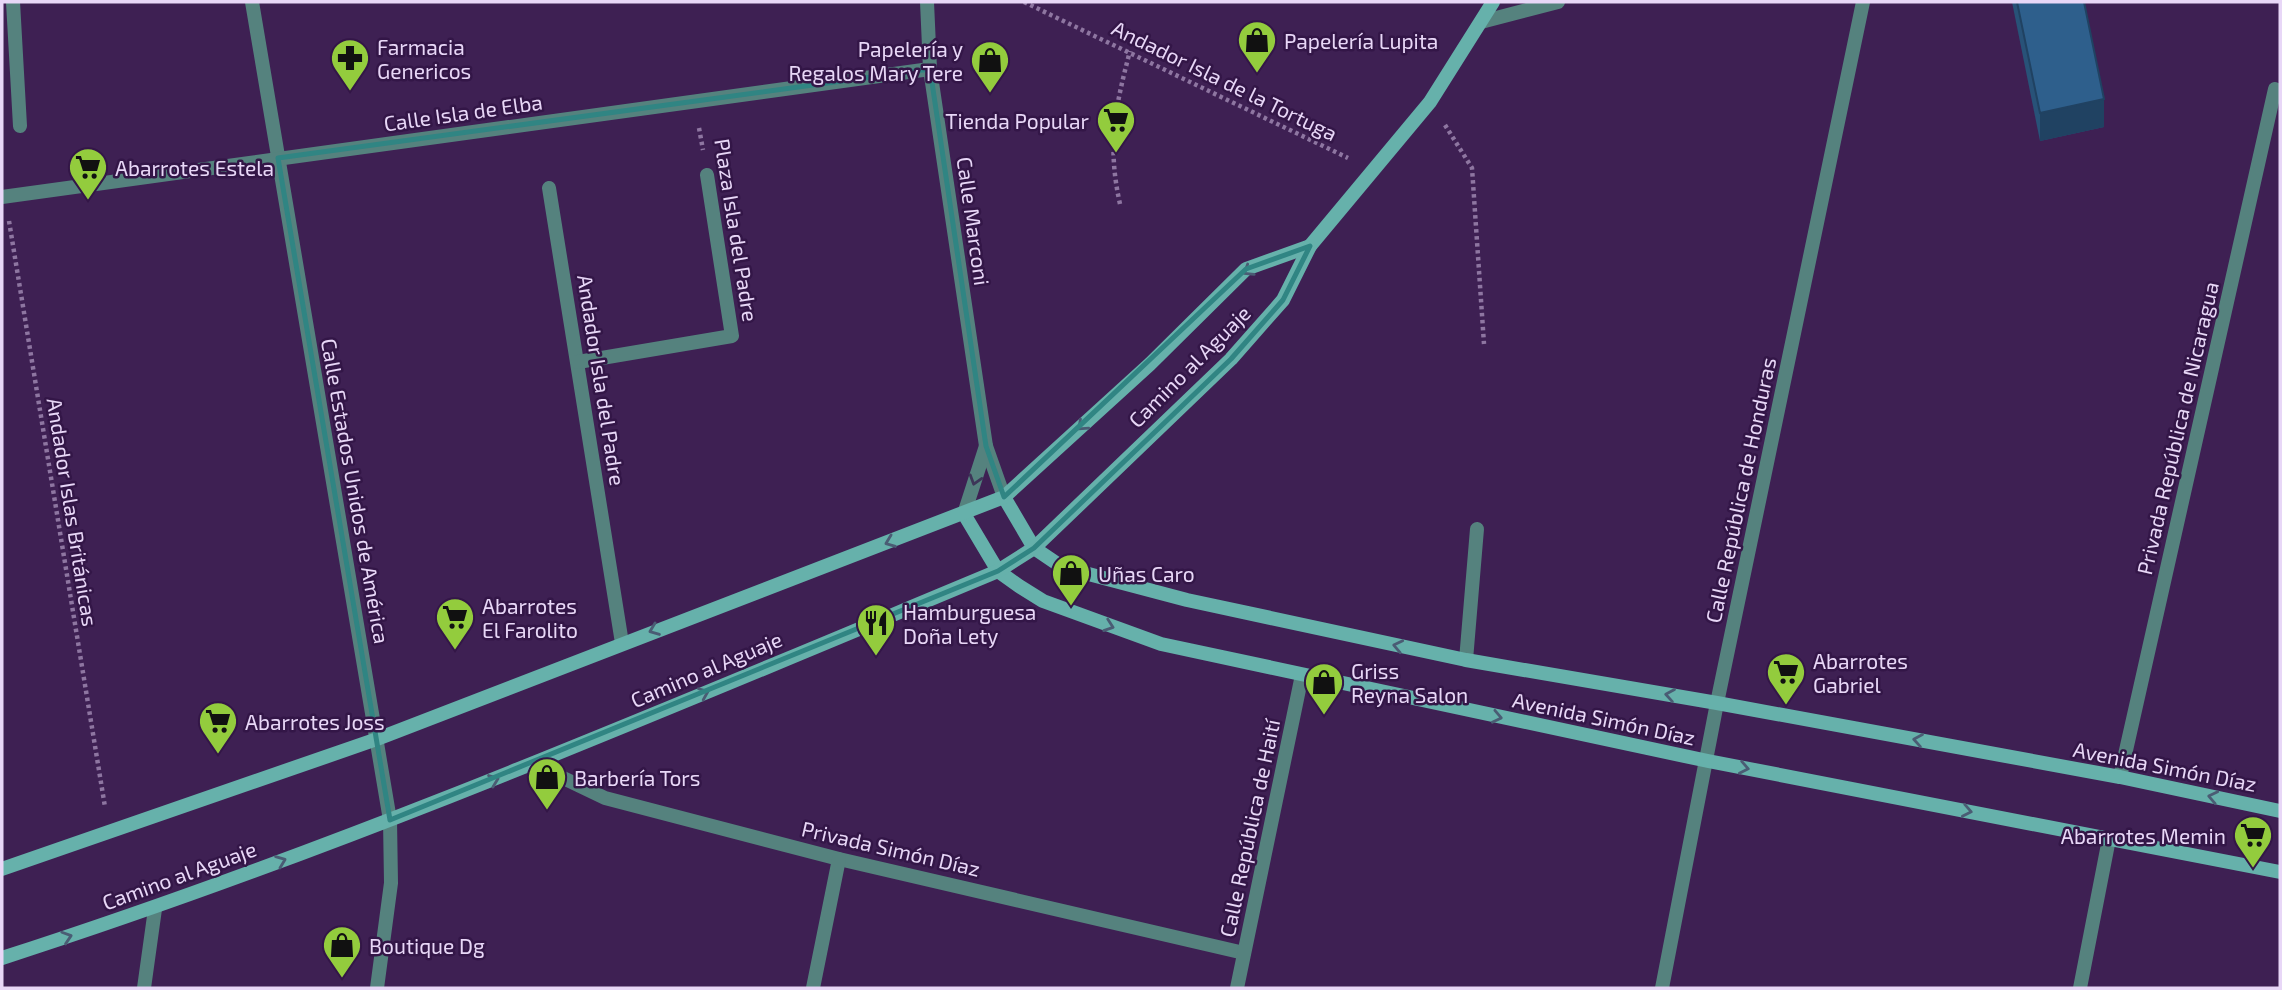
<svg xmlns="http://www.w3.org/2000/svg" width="2282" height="990" font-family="'Exo 2',sans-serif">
	<rect width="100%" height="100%" fill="#3e2053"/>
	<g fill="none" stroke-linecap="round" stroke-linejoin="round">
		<g stroke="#8e76a1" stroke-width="4.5" stroke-dasharray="3.5 3.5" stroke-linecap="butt">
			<path d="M1024 2 1348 158"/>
			<path d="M1445 125 1472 168 1484 344"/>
			<path d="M699 128 703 150"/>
			<path d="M1120 204C1107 146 1115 108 1130 51"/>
			<path d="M9 221 105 807"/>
		</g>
		<g stroke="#55827e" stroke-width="14">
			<path d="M13 2 20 126"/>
			<path d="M252 2 390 820 391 883 377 988"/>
			<path d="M927 2 930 69 986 446 1004 497"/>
			<path d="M1481 22 1558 2"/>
			<path d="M549 188 622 643"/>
			<path d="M2 197 930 69"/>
			<path d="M578 362 732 336 707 175"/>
			<path d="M964 514 986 446"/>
			<path d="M1466 660 1477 529"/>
			<path d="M534 764 605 798 839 859 1244 953"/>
			<path d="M2120 777 2275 89"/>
			<path d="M144 988 155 909"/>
			<path d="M813 988 839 859"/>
			<path d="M1237 988 1302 675"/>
			<path d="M1662 988 1717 703 1863 2"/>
			<path d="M2080 988 2109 839"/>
		</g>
		<g stroke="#66b1ab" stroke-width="14">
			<path d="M1004 497 1034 548 1062 567 1187 600 1466 660 1717 703 2120 777 2280 811"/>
			<path d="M964 514 998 571 1019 586 1043 601 1161 644 1708 761 2280 872"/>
			<path d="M2 869 377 739 1004 497 1150 364 1246 269 1310 246"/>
			<path d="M2 958C341 849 669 708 998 571L1034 548 1231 359 1283 300 1310 246 1430 102 1493 2"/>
		</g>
	</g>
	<path fill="#285278" d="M2012 2H2084L2104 127 2040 141Z"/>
	<path fill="#204262" d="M2104 99V127L2040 141V113Z"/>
	<path fill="#2e5f8c" stroke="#204262" stroke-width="2" d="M2017 2H2084L2104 99 2040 113Z"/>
	<defs><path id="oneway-chevron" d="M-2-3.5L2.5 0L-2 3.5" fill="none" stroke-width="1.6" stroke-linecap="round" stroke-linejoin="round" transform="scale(1.75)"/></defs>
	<g stroke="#4a5c74">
		<use href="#oneway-chevron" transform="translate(1248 271) rotate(148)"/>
		<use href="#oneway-chevron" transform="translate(1082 426) rotate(138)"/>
		<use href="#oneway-chevron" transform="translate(890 542) rotate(159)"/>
		<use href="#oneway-chevron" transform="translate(1109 626) rotate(19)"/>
		<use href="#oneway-chevron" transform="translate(654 630) rotate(159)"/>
		<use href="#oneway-chevron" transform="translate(1398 646) rotate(-168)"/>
		<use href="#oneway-chevron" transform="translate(704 693) rotate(-23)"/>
		<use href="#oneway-chevron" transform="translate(1670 695) rotate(-170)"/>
		<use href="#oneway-chevron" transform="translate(1497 717) rotate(12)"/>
		<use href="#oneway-chevron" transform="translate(1918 740) rotate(-170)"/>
		<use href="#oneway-chevron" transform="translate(1744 768) rotate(11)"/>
		<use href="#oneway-chevron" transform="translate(494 780) rotate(-21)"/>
		<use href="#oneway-chevron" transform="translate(2213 797) rotate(-168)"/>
		<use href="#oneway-chevron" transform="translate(1967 811) rotate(11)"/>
		<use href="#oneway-chevron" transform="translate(281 861) rotate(-21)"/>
		<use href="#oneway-chevron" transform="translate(67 937) rotate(-18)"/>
	</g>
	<use stroke="#3d3658" href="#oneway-chevron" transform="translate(975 480) rotate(107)"/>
	<path fill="none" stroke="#308583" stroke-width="5" stroke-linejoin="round" d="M930 69 986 446 1004 497 1246 269 1310 246 1283 300 1231 359 1034 548 998 571 390 820 278 158Z"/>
	<defs>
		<g id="shop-pin" transform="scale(2.0125)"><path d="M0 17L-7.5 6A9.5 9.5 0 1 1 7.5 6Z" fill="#93cc3d" stroke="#331647"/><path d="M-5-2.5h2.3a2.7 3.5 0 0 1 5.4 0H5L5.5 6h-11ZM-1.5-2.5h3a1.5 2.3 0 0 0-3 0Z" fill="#111"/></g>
		<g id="pharmacy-pin" transform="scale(2.0125)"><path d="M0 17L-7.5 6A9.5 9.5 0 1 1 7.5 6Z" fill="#93cc3d" stroke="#331647"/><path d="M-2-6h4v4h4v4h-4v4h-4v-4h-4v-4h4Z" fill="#111"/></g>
		<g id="supermarket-pin" transform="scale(2.0125)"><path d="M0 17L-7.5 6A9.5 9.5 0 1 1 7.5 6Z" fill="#93cc3d" stroke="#331647"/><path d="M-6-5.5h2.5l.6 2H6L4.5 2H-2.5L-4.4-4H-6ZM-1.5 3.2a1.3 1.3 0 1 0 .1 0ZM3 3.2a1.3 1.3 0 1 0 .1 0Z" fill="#111"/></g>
		<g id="restaurant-pin" transform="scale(2.0125)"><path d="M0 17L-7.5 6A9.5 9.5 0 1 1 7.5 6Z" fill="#93cc3d" stroke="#331647"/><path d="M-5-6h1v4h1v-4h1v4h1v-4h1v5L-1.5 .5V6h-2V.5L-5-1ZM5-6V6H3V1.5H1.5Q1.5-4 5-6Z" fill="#111"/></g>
	</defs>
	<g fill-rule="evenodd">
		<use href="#shop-pin" x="1257" y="40"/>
		<use href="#pharmacy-pin" x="350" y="58"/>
		<use href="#shop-pin" x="990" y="60"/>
		<use href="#supermarket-pin" x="1116" y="120"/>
		<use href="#supermarket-pin" x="88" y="167"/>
		<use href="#shop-pin" x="1071" y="573"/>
		<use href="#supermarket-pin" x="455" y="617"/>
		<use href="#restaurant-pin" x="876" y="623"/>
		<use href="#supermarket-pin" x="1786" y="672"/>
		<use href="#shop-pin" x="1324" y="682"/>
		<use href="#supermarket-pin" x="218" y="721"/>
		<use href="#shop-pin" x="547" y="777"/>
		<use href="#supermarket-pin" x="2253" y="835"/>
		<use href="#shop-pin" x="342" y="945"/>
	</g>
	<g text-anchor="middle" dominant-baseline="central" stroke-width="5" stroke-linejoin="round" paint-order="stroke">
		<g font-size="21" fill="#e8d7f7" stroke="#331647" text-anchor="start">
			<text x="1284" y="40">Papelería Lupita</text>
			<text x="377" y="46">Farmacia<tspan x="377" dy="24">Genericos</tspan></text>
			<text x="963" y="48" text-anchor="end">Papelería y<tspan x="963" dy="24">Regalos Mary Tere</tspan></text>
			<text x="1089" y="120" text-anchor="end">Tienda Popular</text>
			<text x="115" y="167">Abarrotes Estela</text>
			<text x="1098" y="573">Uñas Caro</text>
			<text x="482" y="605">Abarrotes<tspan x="482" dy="24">El Farolito</tspan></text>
			<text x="903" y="611">Hamburguesa<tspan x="903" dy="24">Doña Lety</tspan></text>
			<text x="1813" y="660">Abarrotes<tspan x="1813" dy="24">Gabriel</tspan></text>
			<text x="1351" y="670">Griss<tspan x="1351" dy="24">Reyna Salon</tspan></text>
			<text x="245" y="721">Abarrotes Joss</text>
			<text x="574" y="777">Barbería Tors</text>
			<text x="2226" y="835" text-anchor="end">Abarrotes Memin</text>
			<text x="369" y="945">Boutique Dg</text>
		</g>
		<g font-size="21" fill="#e8d7f7" stroke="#331647">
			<text transform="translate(1225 80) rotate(26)">Andador Isla de la Tortuga</text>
			<text transform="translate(463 112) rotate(-8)">Calle Isla de Elba</text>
			<text transform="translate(974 221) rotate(82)">Calle Marconi</text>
			<text transform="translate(737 230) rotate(81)">Plaza Isla del Padre</text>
			<text transform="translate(1189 366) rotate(-45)">Camino al Aguaje</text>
			<text transform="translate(602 380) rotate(81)">Andador Isla del Padre</text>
			<text transform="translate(2177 428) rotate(-77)">Privada República de Nicaragua</text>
			<text transform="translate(1740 490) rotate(-78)">Calle República de Honduras</text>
			<text transform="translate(356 491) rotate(80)">Calle Estados Unidos de América</text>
			<text transform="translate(73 512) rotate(81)">Andador Islas Británicas</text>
			<text transform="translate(706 669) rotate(-23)">Camino al Aguaje</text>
			<text transform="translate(1604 718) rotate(12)">Avenida Simón Díaz</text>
			<text transform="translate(2165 766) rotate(11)">Avenida Simón Díaz</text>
			<text transform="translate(1249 828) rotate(-78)">Calle República de Haití</text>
			<text transform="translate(891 848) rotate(13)">Privada Simón Díaz</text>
			<text transform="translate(179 875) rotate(-20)">Camino al Aguaje</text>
		</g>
	</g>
	<rect width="2282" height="990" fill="none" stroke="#e8d7f7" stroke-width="7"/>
</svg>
